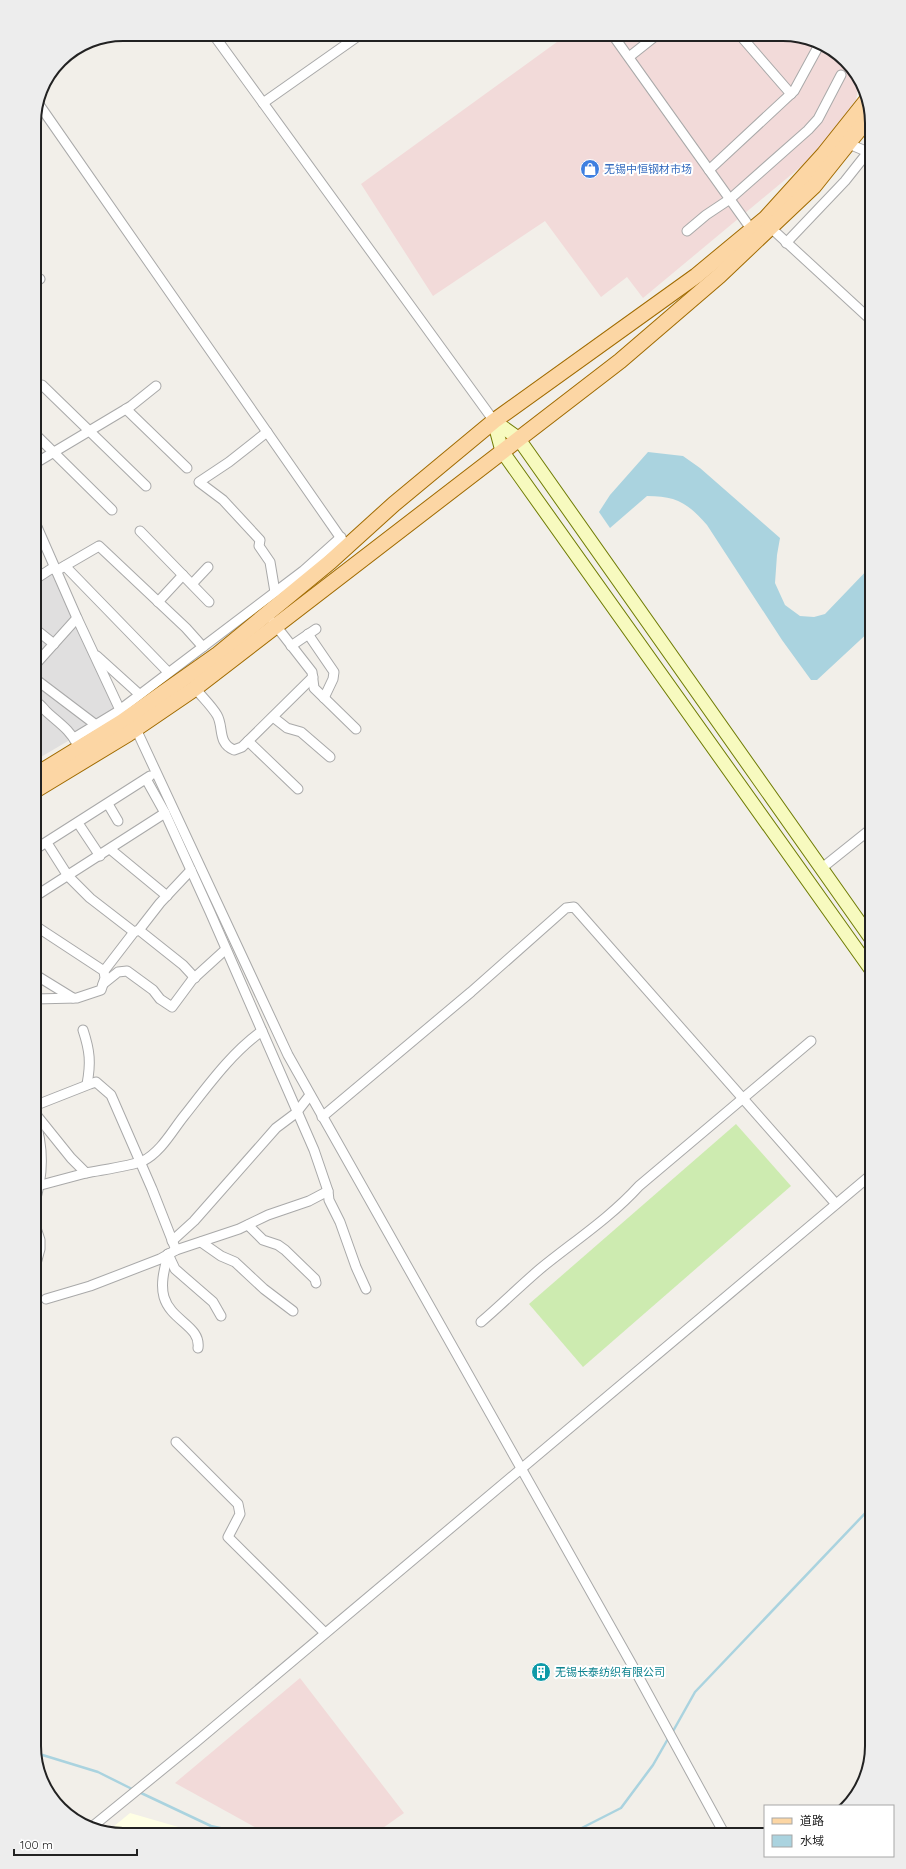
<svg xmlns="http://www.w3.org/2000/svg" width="906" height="1869" font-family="Quicksand,'Noto Sans SC',sans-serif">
	<rect width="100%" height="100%" fill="#f2efe9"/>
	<path fill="#e0dfdf" d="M59 568 119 711 34 761V584Z"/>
	<g fill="#f2dad9">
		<path d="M568 34H789L837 52 859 81 856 100 816 154 643 298 627 277 601 297 545 221 433 296 361 184Z"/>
		<path d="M300 1678 404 1813 373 1835H284L260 1830 175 1783Z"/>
	</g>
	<path fill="#ffffe5" d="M130 1813 206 1835H118L108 1831Z"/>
	<path fill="#cdebb0" d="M736 1124 791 1186 583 1367 529 1304Z"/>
	<path fill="#aad3df" d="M648 452 683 456 700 468 780 538 777 555 775 583 785 605 800 616 814 617 825 614 872 565V629L817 680H811L782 640 707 525C688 503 676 496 647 496L610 528 599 512 610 495Z"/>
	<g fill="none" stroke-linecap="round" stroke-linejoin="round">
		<g stroke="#aad3df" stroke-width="2.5">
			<path d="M672 1733 695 1692 872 1506"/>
			<path d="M36 1753 98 1772 134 1790"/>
			<path d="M139 1792 211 1826 251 1835"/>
			<path d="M568 1835 621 1808 653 1765 669 1737"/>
		</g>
		<g stroke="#a9a9a9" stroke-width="11">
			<g id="street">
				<path d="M213 34 494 421"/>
				<path d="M612 34 754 233"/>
				<path d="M739 34 791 94"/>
				<path d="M629 57 658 34"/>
				<path d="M38 103 347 547"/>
				<path d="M263 103 361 34"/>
				<path d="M849 144 868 152H872"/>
				<path d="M709 170 794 91 818 47"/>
				<path d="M771 228 872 321"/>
				<path d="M687 231 706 215 730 199 808 130 818 119 841 75"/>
				<path d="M786 243 845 181 868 152"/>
				<path d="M34 282 40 279"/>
				<path d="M42 385 146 486"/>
				<path d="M126 409 187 468"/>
				<path d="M267 432 229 462 199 482 223 500 260 540 259 546 270 562 275 592"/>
				<path d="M34 433 112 510"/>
				<path d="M34 464 131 406 156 386"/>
				<path d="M34 520 77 618 120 710"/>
				<path d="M140 531 209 602"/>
				<path d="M65 566 168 672"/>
				<path d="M56 571 99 546 186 628 203 647"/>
				<path d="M34 580 54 567"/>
				<path d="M192 584 208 567"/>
				<path d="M158 602 183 575"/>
				<path d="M273 622 312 672 314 688 356 729"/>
				<path d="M34 628 54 644"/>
				<path d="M308 634 334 672 333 679 324 698"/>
				<path d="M291 646 316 629"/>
				<path d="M97 656 139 694"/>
				<path d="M34 666 77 618"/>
				<path d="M34 678 96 725"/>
				<path d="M195 688C202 697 211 705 217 715 224 727 217 743 234 750L242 747 313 677"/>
				<path d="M34 701C43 705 42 708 48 713 59 723 70 730 77 744"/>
				<path d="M273 717 287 728 301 732 330 757"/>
				<path d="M136 729 288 1055 631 1663 725 1835"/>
				<path d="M74 738 117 712 303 571 341 537"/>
				<path d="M248 741 298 789"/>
				<path d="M146 779 165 813 210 912 314 1150 328 1191 329 1200 340 1222 356 1267 366 1289"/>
				<path d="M108 804 118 821"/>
				<path d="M78 823 100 856"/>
				<path d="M47 843 68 876 90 898 134 932"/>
				<path d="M110 849 167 896"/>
				<path d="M34 850 150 776"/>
				<path d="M822 868 872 828"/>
				<path d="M34 897 165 813"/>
				<path d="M34 925 104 971"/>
				<path d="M139 930 183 965 195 978"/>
				<path d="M34 974 73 998"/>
				<path d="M103 984 118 972 127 971 153 990 160 999 172 1007 192 980 225 950"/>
				<path d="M34 999 77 998 101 990 105 978 104 971 134 932 139 930 160 903 191 870"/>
				<path d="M83 1030C90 1051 91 1063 87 1084"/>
				<path d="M34 1106 90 1084 96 1082 111 1095 152 1189 176 1250"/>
				<path d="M34 1112 71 1158 86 1173C101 1170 131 1166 143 1161 161 1152 172 1131 184 1116 207 1087 231 1053 262 1031"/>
				<path d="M322 1117 471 992 566 908 574 907 836 1204"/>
				<path d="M41 1185 86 1173"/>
				<path d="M34 1204C44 1175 44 1147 34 1117"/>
				<path d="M248 1225 263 1240 278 1245 285 1250 315 1279 316 1283"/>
				<path d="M172 1241 194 1221 276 1128 296 1113 310 1095"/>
				<path d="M201 1242 221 1256 235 1262 264 1289 293 1311"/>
				<path d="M168 1254C165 1267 160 1283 164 1297 171 1321 201 1326 198 1348"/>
				<path d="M168 1254 175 1269 213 1302 221 1316"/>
				<path d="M34 1271 40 1249V1240L34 1222"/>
				<path d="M46 1299 90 1286 160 1259 176 1250 239 1229 268 1215 309 1201 328 1191"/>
				<path d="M481 1322C501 1305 520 1286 540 1269 573 1242 610 1218 639 1186L811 1041"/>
				<path d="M176 1442 238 1504 240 1514 228 1537 325 1633"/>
				<path d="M93 1826 196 1742 872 1174"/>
			</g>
		</g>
		<g stroke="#707d05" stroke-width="15">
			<g id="secondary">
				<path d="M494 421 502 451 872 971"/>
				<path d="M494 421 518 438 872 940"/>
			</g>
		</g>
		<g stroke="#a06b00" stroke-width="17">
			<g id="primary">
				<path d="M34 776 122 722 217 655 330 562 394 504 494 421 696 276 766 218 824 154 867 100"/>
				<path d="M34 791 128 734 194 689 620 361 719 276 814 186 870 116"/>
			</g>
		</g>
		<use href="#street" stroke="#fff" stroke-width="9"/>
		<use href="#secondary" stroke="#f7fabf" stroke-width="13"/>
		<use href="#primary" stroke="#fcd6a4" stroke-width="15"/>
	</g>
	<defs>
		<g id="shop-disc" transform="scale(1)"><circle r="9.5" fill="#3f7fe0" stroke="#fff"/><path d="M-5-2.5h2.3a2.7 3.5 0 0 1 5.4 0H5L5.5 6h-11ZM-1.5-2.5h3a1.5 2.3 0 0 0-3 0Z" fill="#fff"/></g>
		<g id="building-disc" transform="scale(1)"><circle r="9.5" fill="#0f9aa8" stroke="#fff"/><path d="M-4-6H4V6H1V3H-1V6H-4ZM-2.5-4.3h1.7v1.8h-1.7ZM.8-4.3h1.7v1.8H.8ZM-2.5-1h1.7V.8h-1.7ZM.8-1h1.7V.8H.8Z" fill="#fff"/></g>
	</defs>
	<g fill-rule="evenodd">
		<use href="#shop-disc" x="590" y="169"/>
		<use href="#building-disc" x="541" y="1672"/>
	</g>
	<g text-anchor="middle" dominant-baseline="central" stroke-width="4" stroke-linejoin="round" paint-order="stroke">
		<g font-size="11" fill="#366cbe" stroke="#fff" text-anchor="start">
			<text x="604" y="169">无锡中恒钢材市场</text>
		</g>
		<g font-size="11" fill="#0d838f" stroke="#fff" text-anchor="start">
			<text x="555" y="1672">无锡长泰纺织有限公司</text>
		</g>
	</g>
	<path d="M0 0H906V1869H0ZM123 41H783A82 82 0 0 1 865 123V1746A82 82 0 0 1 783 1828H123A82 82 0 0 1 41 1746V123A82 82 0 0 1 123 41Z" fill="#ededed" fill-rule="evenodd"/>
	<path fill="none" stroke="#222" stroke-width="2" d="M123 41H783A82 82 0 0 1 865 123V1746A82 82 0 0 1 783 1828H123A82 82 0 0 1 41 1746V123A82 82 0 0 1 123 41Z"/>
	<rect x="764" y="1805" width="130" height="52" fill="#ffffff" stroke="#a7a7a7"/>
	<rect x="772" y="1818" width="20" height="6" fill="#fcd6a4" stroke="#a7a7a7"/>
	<text x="800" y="1825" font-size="12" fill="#222222">道路</text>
	<rect x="772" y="1835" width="20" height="12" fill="#aad3df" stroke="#a7a7a7"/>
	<text x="800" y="1845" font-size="12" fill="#222222">水域</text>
	<path d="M14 1849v6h123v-6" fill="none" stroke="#222222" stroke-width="2"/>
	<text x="20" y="1849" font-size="12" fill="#222222" stroke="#ffffff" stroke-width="3" paint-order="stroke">100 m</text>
</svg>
